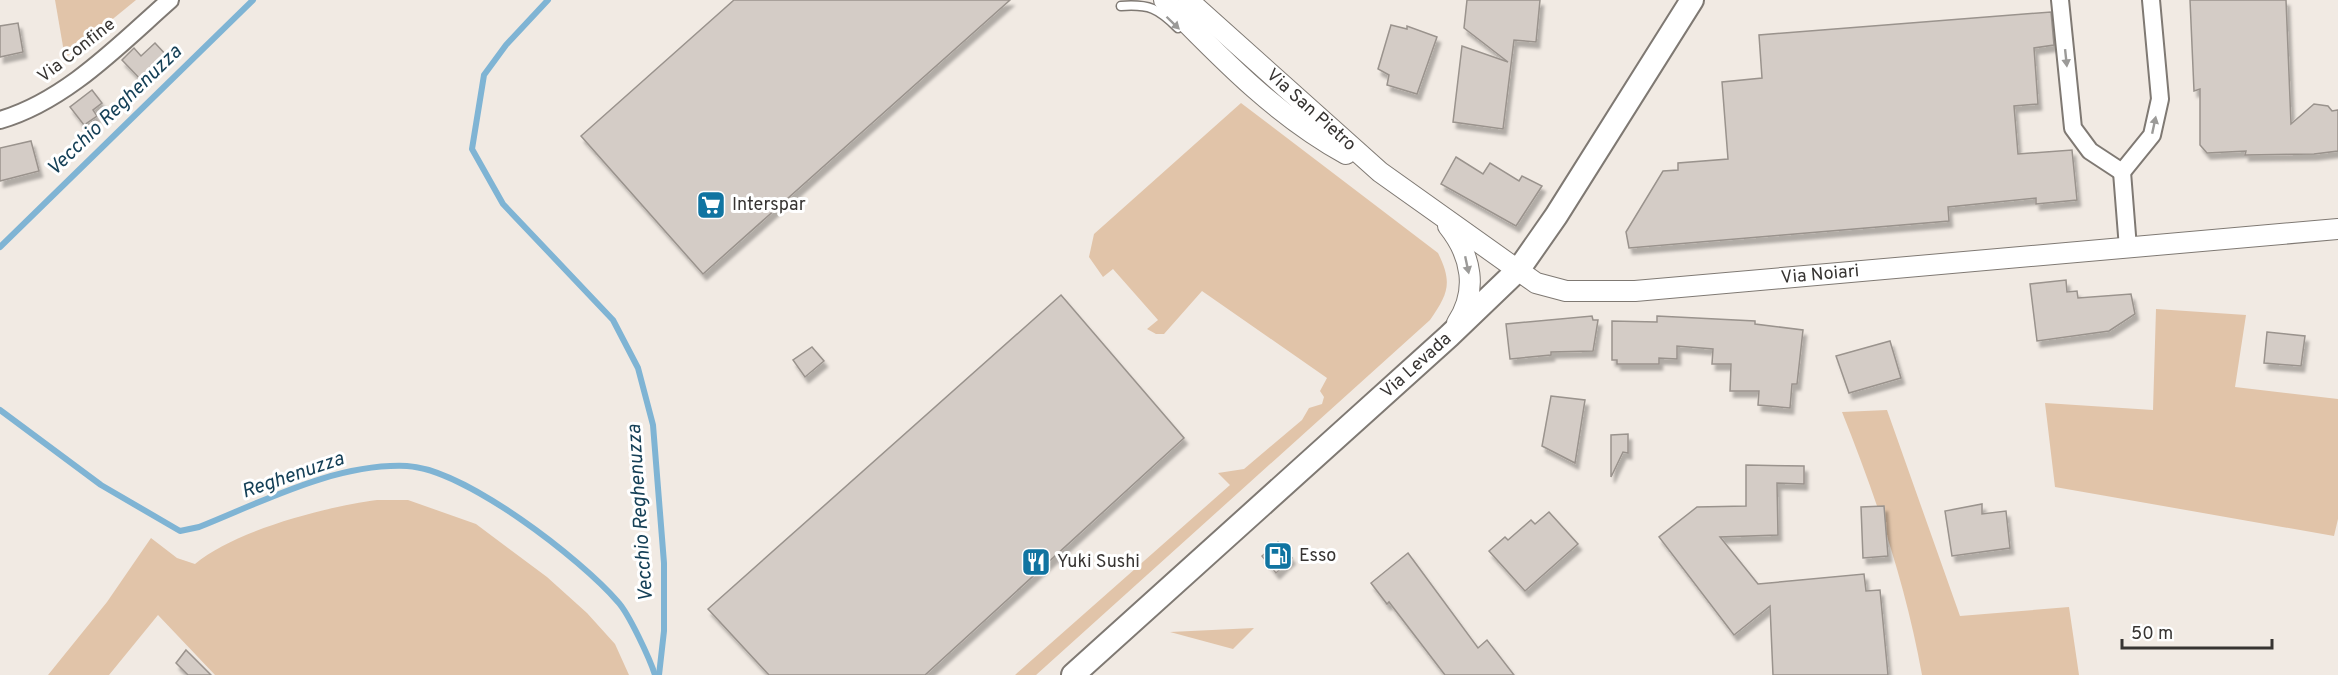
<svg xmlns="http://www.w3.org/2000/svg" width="2338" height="675" font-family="Overpass,sans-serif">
	<defs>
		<filter id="shadow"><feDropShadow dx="3.5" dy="6" stdDeviation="1.5" flood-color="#0004"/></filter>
	</defs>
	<rect width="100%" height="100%" fill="#f1eae3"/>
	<g fill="#e1c4a9">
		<path d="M55 0H136L65 58Z"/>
		<path d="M1241 103 1438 253C1453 283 1448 294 1430 320L1036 675H1015L1230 485 1218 473 1244 469 1302 420 1309 408 1322 404 1324 397 1320 391 1327 378 1202 291 1164 334H1156L1147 329 1158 320 1113 269 1103 277 1089 257 1094 234Z"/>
		<path d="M2156 309 2246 315 2235 387 2338 399V519L2334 536 2055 487 2045 403 2153 410Z"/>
		<path d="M1887 410 1960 616 2069 607 2079 675H1922C1906 585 1876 497 1842 412Z"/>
		<path d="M377 500H408L476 524 547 577 587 613 615 644 629 675H215L158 615 109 675H48L107 602 151 538 177 558 195 564C236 530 325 507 377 500Z"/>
		<path d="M1254 628 1233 649 1170 632Z"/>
	</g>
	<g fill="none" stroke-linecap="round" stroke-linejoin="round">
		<g stroke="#7fb4d4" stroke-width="6">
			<path d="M548 0 506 45 484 75 472 149 503 204 613 320 638 368 653 425 664 563V631L659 675"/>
			<path d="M0 247 253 0"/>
			<path d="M0 410 101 485 180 531 199 527C264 501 336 463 407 466 465 469 581 559 618 602 629 614 650 659 655 675"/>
		</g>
	</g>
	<g fill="#d4ccc6" stroke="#9a938d" stroke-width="1.5" filter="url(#shadow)">
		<path d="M734 0H1010L703 274 581 136Z"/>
		<path d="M1467 0H1540L1536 42 1514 40 1503 129 1453 122 1462 46 1508 62 1464 28Z"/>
		<path d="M2190 0H2286L2291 124 2314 104 2328 106 2332 111 2338 110V151L2314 154 2245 155 2246 151 2207 153 2200 145V89L2194 91Z"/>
		<path d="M2051 12 2054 45 2034 48 2038 104 2014 106 2018 154 2072 150 2077 200 2036 204V198L1948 207 1949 221 1629 248 1626 232 1663 171 1678 170V163L1728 159 1722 82 1762 78 1759 35Z"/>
		<path d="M18 23 23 52 0 57V26Z"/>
		<path d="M1391 25 1407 29V26L1437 37 1417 94 1387 85 1389 75 1378 69Z"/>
		<path d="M155 43 167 56 142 81 122 60 134 48 141 56Z"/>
		<path d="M92 90 102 103 93 110 97 116 84 125 70 107Z"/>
		<path d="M31 141 39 171 0 181V148Z"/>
		<path d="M1456 157 1483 174 1490 163 1519 181 1522 176 1542 186 1516 226 1441 184Z"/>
		<path d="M2066 280 2067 292 2077 291 2078 298 2131 294 2135 314 2109 331 2037 341 2030 284Z"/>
		<path d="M1061 295 1184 438 925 675H769L708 609Z"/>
		<path d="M1592 316 1593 320H1598L1593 351 1551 352V355L1510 359 1506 324Z"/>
		<path d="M1657 316 1755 321V324L1803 330 1797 384H1792L1790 408 1758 405 1759 391H1730L1731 364H1712L1713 349 1677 346V359L1659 358V364H1617V360H1612V321L1657 322Z"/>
		<path d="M2267 332 2305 336 2301 366 2264 363Z"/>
		<path d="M1890 341 1901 378 1849 393 1836 356Z"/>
		<path d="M812 347 824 361 805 377 793 360Z"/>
		<path d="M1551 396 1585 400 1575 463 1542 446Z"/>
		<path d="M1628 434V453L1623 452 1611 477V435Z"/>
		<path d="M1746 465 1804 466V484L1777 483 1778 535 1720 537 1758 584 1864 574 1866 591 1880 590 1888 675H1773L1770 606 1734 635 1659 537 1697 507 1746 506Z"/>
		<path d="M1982 504V514L2006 511 2010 548 1952 556 1945 511Z"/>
		<path d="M1884 506 1888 556 1863 558 1861 507Z"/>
		<path d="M1549 512 1578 544 1525 591 1489 551 1505 537 1508 540 1531 520 1535 524Z"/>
		<path d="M1278 542 1292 558 1276 573 1262 556Z"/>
		<path d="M1408 553 1478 648 1487 640 1514 675H1445L1389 602 1387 604 1371 583Z"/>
		<path d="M186 650 211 675H188L176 663Z"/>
	</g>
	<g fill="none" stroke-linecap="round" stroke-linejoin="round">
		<g stroke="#7f7973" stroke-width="11">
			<path id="service" d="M1121 6C1149 4 1158 8 1178 28"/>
		</g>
		<g stroke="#7f7973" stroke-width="20">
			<g id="minor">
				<path d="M2060 0 2073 128 2090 151 2122 172"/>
				<path d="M0 120C66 101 120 44 170 0"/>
				<path d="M2122 172 2152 135 2160 99 2151 0"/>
				<path d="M2122 172 2128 248"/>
			</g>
		</g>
		<g stroke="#7f7973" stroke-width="22">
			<g id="tertiary">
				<path d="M1164 0C1220 57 1275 115 1346 154"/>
				<path id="s1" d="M1188 0 1380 172 1536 283 1566 291H1635L2338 229"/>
				<path d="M1448 226C1472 256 1478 291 1457 323"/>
			</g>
		</g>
		<g stroke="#7f7973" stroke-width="26">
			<g id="secondary">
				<path id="s2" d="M1073 675 1449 336 1519 269 1556 216 1692 0"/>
			</g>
		</g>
		<use href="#service" stroke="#fff" stroke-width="8"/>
		<use href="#minor" stroke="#fff" stroke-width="16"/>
		<use href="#tertiary" stroke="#fff" stroke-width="20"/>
		<use href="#secondary" stroke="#fff" stroke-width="22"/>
	</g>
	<defs><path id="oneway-solid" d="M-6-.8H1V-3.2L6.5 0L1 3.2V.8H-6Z" transform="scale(1.5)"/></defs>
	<g fill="#9b9a98">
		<use href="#oneway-solid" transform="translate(1173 23) rotate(44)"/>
		<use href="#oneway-solid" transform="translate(2066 58) rotate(84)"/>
		<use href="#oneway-solid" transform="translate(2154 125) rotate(-78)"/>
		<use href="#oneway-solid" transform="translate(1467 265) rotate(78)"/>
	</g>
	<defs>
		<g id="supermarket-square" transform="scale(1.5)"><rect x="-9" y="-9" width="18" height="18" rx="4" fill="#1074a1" stroke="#fff"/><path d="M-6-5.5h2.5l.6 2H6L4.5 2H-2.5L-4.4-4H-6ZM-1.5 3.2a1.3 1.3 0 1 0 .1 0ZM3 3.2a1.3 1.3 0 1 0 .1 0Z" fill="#fff"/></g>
		<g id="fuel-square" transform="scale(1.5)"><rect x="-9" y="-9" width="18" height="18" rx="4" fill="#1074a1" stroke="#fff"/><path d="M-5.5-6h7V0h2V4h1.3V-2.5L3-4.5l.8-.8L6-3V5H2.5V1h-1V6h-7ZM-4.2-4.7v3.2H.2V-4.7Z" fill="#fff"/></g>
		<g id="restaurant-square" transform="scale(1.5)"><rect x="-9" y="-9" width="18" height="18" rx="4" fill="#1074a1" stroke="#fff"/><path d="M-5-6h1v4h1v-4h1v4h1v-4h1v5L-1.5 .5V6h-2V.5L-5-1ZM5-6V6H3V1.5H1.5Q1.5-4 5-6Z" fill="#fff"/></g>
	</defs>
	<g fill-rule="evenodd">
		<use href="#supermarket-square" x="711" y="205"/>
		<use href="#fuel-square" x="1278" y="556"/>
		<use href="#restaurant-square" x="1036" y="562"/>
	</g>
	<g text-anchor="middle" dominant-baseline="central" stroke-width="6" stroke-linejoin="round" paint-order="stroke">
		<g font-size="18" fill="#373432" stroke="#fff">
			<text transform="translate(77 51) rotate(-38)">Via Confine</text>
			<text stroke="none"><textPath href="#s1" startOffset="165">Via San Pietro</textPath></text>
			<text stroke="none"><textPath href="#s1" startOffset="735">Via Noiari</textPath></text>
			<text stroke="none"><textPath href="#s2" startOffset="462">Via Levada</textPath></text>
		</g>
		<g font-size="18" fill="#373432" stroke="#fff" text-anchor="start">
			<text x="732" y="205">Interspar</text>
			<text x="1299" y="556">Esso</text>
			<text x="1057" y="562">Yuki Sushi</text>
		</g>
		<g font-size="20" font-style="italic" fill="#154057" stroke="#fff">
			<text transform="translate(115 111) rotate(-44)">Vecchio Reghenuzza</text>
			<text transform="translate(293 476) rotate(-19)">Reghenuzza</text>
			<text transform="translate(641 513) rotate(-94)">Vecchio Reghenuzza</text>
		</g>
	</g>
	<path d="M2122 639v9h150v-9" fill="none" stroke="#373432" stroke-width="3"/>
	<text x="2131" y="639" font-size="18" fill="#373432" stroke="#ffffff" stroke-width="4.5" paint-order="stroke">50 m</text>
</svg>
